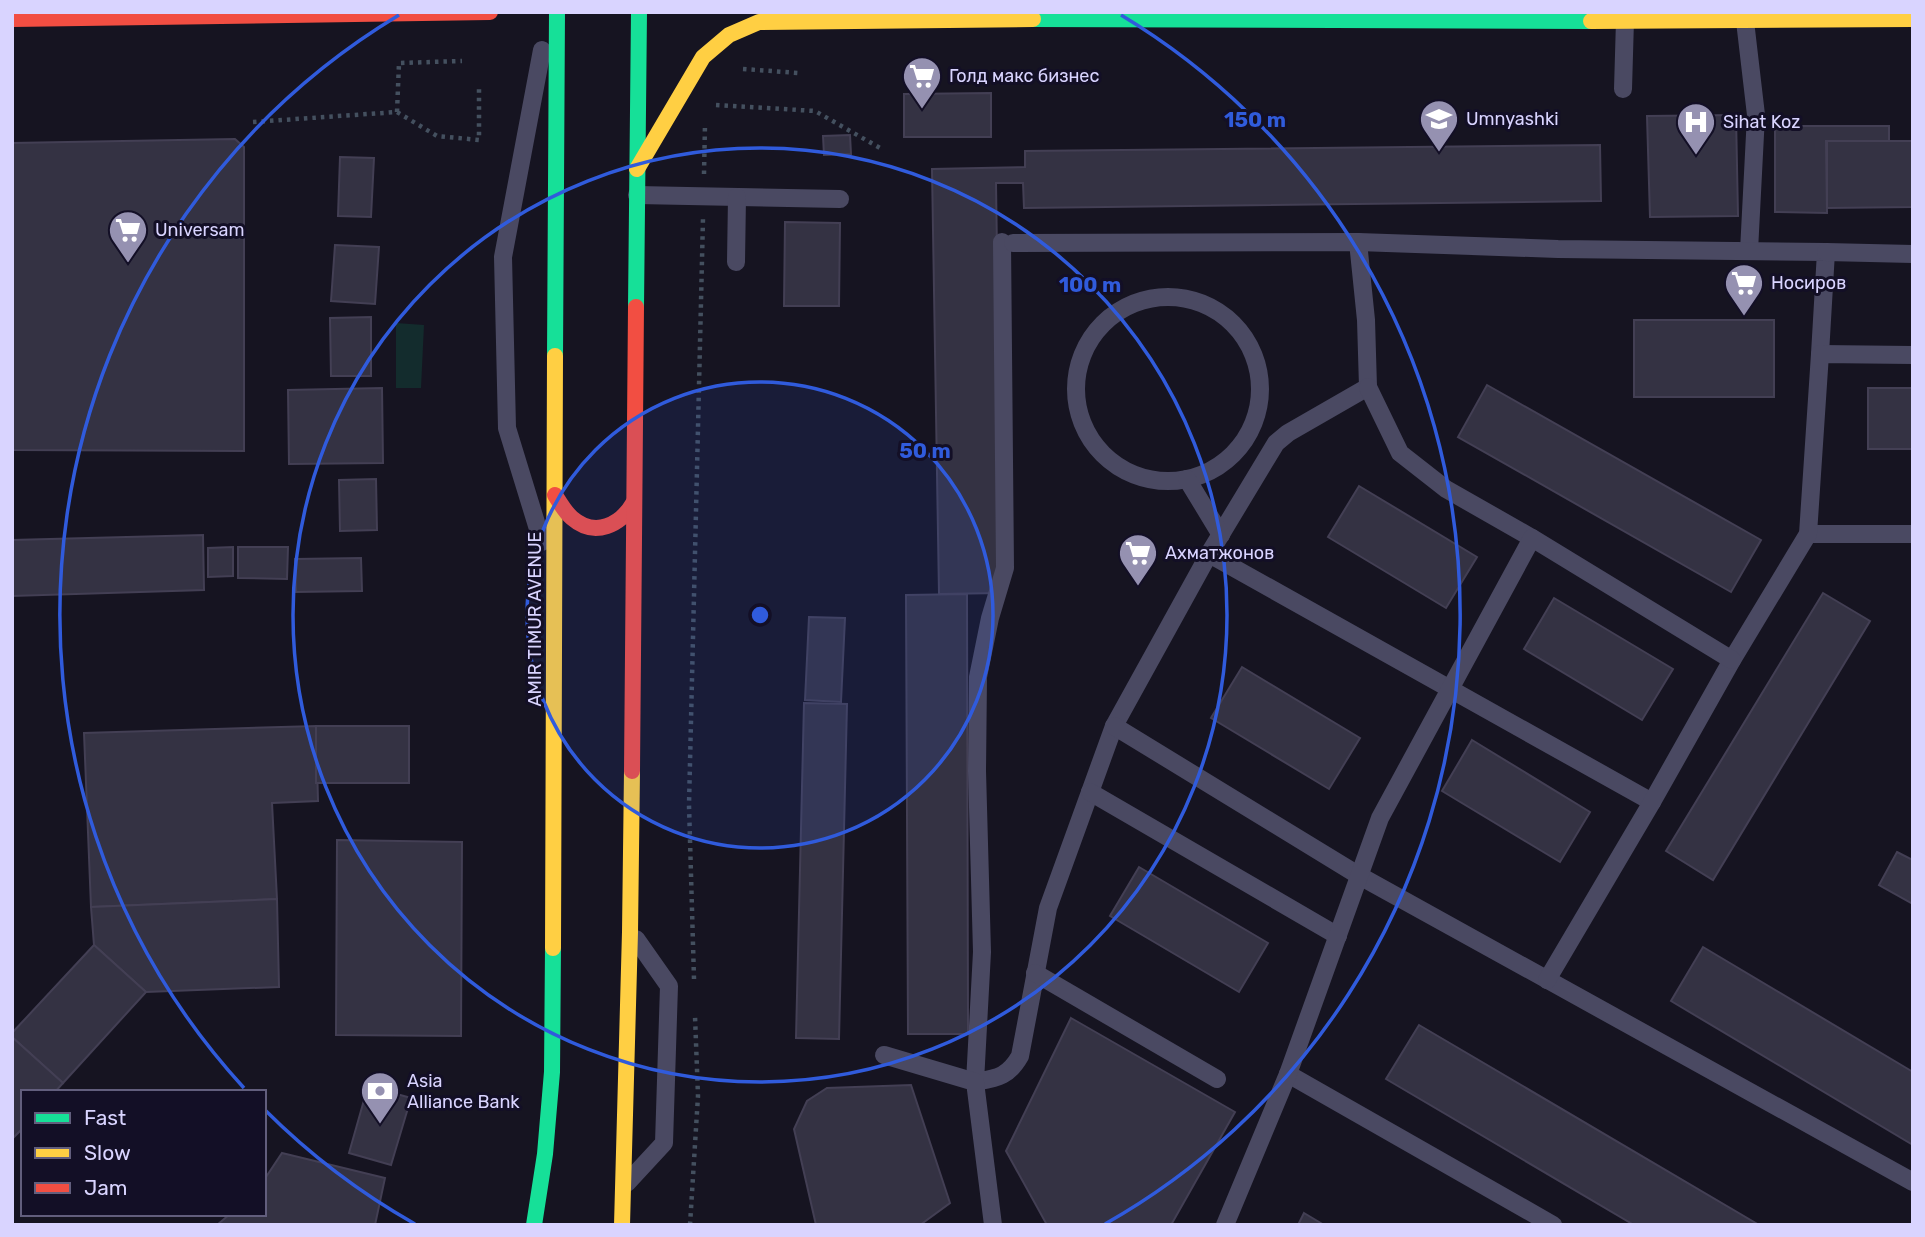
<svg xmlns="http://www.w3.org/2000/svg" width="1925" height="1237" font-family="Rubik,sans-serif">
	<rect width="100%" height="100%" fill="#161421"/>
	<path fill="#132c2d" d="M396 323 424 325 421 388H396Z"/>
	<g fill="#343243" stroke="#433f54" stroke-width="2">
		<path d="M991 93V137H904V94Z"/>
		<path d="M1736 115 1738 216 1650 217 1647 116Z"/>
		<path d="M1775 126H1889V141H1826L1827 213 1775 212Z"/>
		<path d="M850 135 851 154 824 155 823 136Z"/>
		<path d="M235 139 244 147V451L12 450V143Z"/>
		<path d="M1827 141H1913V207L1827 208Z"/>
		<path d="M1600 145 1601 201 1024 208 1023 183H996L1002 593 939 594 932 169 1025 167V151Z"/>
		<path d="M340 157 374 158 371 217 338 216Z"/>
		<path d="M785 222 840 223 839 306H784Z"/>
		<path d="M335 245 379 247 375 304 331 301Z"/>
		<path d="M371 317V376H331L330 318Z"/>
		<rect x="1634" y="320" width="140" height="77"/>
		<path d="M1487 385 1761 540 1731 592 1458 437Z"/>
		<path d="M382 388 383 463 289 464 288 390Z"/>
		<rect x="1868" y="388" width="45" height="61"/>
		<path d="M376 479 377 530 340 531 339 480Z"/>
		<path d="M1359 486 1477 557 1446 608 1328 537Z"/>
		<path d="M203 535 204 590 12 596V540Z"/>
		<path d="M233 547V576L208 577V548Z"/>
		<path d="M238 547H288L287 579 238 578Z"/>
		<path d="M361 558 362 591 296 592 295 559Z"/>
		<path d="M1823 593 1870 621 1713 880 1666 851Z"/>
		<path d="M967 594 968 1034H908L906 595Z"/>
		<path d="M1554 598 1673 669 1642 720 1524 649Z"/>
		<path d="M809 617 845 618 841 702 805 700Z"/>
		<path d="M1242 667 1360 738 1329 789 1211 718Z"/>
		<path d="M804 703 847 704 839 1039 796 1038Z"/>
		<path d="M316 726 318 801 272 803 277 899 91 907 84 733Z"/>
		<rect x="316" y="726" width="93" height="57"/>
		<path d="M1472 740 1590 812 1560 862 1442 791Z"/>
		<path d="M337 840 462 842 461 1036 336 1035Z"/>
		<path d="M1897 852 1913 860V904L1879 885Z"/>
		<path d="M1139 867 1268 943 1239 992 1110 916Z"/>
		<path d="M277 899 279 987 146 992 94 945 91 907Z"/>
		<path d="M94 945 146 992 63 1083 12 1037V1033Z"/>
		<path d="M1703 947 1913 1072V1145L1671 1001Z"/>
		<path d="M1071 1018 1235 1112 1171 1225H1047L1006 1151Z"/>
		<path d="M1419 1025 1759 1225H1634L1386 1079Z"/>
		<path d="M12 1037 63 1083 55 1092H23V1128L12 1139Z"/>
		<path d="M911 1085 950 1203 920 1225H816L794 1129 807 1101 827 1088Z"/>
		<path d="M368 1086 411 1098 391 1165 349 1153Z"/>
		<path d="M282 1153 385 1178 375 1225H217L230 1214H264V1180Z"/>
		<path d="M1304 1213 1324 1225H1298Z"/>
	</g>
	<g fill="none" stroke-linecap="round" stroke-linejoin="round">
		<g stroke="#44505f" stroke-width="4.5" stroke-dasharray="3.5 5" stroke-linecap="butt">
			<path d="M743 69 798 73"/>
			<path d="M716 105 815 111 880 148"/>
			<path d="M397 112 399 63 462 61"/>
			<path d="M253 122 397 112 437 136 479 140V86"/>
			<path d="M704 174 705 124"/>
			<path d="M694 979 689 805 703 218"/>
			<path d="M690 1225 698 1096 695 1016"/>
		</g>
		<g stroke="#4a4962" stroke-width="18">
			<path d="M1745 21 1756 115 1749 251"/>
			<path d="M1623 89 1625 20"/>
			<path d="M637 195 840 199"/>
			<path d="M1002 242 1005 568 990 618 978 677 977 771 982 952 975 1082C997 1078 1008 1077 1020 1056L1048 908 1114 726 1209 554 1276 443 1288 433 1368 387 1366 320 1358 242"/>
			<path d="M1013 243 1358 242 1558 249 1826 252 1820 354"/>
			<path d="M1826 252 1913 254"/>
			<path d="M736 262 737 197"/>
			<circle cx="1168" cy="389" r="92"/>
			<path d="M1368 387 1400 453 1446 489 1532 538"/>
			<path d="M1187 479 1221 535"/>
			<path d="M1808 534H1913"/>
			<path d="M542 542 507 428 503 257 542 50"/>
			<path d="M1209 554 1652 802"/>
			<path d="M1114 726 1358 875 1913 1182"/>
			<path d="M1090 792 1338 936"/>
			<path d="M1035 973 1217 1079"/>
			<path d="M1547 980 1652 802 1732 660 1808 534 1820 354 1913 355"/>
			<path d="M884 1055 975 1082 993 1225"/>
			<path d="M1288 1074 1553 1225"/>
			<path d="M627 1183 664 1143 669 986 636 939"/>
			<path d="M1225 1225 1288 1074 1380 818 1532 538 1732 660"/>
		</g>
		<g stroke="#16e098" stroke-width="16">
			<path d="M1033 19 1591 21"/>
			<path d="M636 307 639 12"/>
			<path d="M555 356 557 12"/>
			<path d="M534 1225 545 1154 552 1072 553 948"/>
		</g>
		<g stroke="#ffcf43" stroke-width="16">
			<path d="M1591 21 1913 19"/>
			<path d="M637 169 703 57 729 35 759 22 1033 19"/>
			<path d="M553 948 555 356"/>
			<path d="M622 1225 630 932 632 771"/>
		</g>
		<g stroke="#f24e42" stroke-width="16">
			<path d="M12 19 490 12"/>
			<path d="M555 495C560 503 565 512 572 518 595 538 621 525 634 502"/>
			<path d="M632 771 636 307"/>
		</g>
	</g>
	<circle cx="760" cy="615" r="233" fill="#305bdc" fill-opacity=".12"/>
	<g fill="none" stroke="#305bdc" stroke-width="3.5">
		<circle cx="760" cy="615" r="233"/>
		<circle cx="760" cy="615" r="467"/>
		<path d="M415 1224A700 700 0 0 1 265 1110M244 1088A700 700 0 0 1 399 15M1121 15A700 700 0 0 1 1105 1224"/>
	</g>
	<defs>
		<g id="supermarket-pin" transform="scale(2.0125)"><path d="M0 17L-7.5 6A9.5 9.5 0 1 1 7.5 6Z" fill="#9591b1" stroke="#130f26"/><path d="M-6-5.5h2.5l.6 2H6L4.5 2H-2.5L-4.4-4H-6ZM-1.5 3.2a1.3 1.3 0 1 0 .1 0ZM3 3.2a1.3 1.3 0 1 0 .1 0Z" fill="#fff"/></g>
		<g id="school-pin" transform="scale(2.0125)"><path d="M0 17L-7.5 6A9.5 9.5 0 1 1 7.5 6Z" fill="#9591b1" stroke="#130f26"/><path d="M0-5L7-2L0 1L-7-2ZM-4 1L0 2.5L4 1V4Q0 6-4 4Z" fill="#fff"/></g>
		<g id="hospital-pin" transform="scale(2.0125)"><path d="M0 17L-7.5 6A9.5 9.5 0 1 1 7.5 6Z" fill="#9591b1" stroke="#130f26"/><path d="M-5-5h3v3.5h4V-5h3V5h-3V1.5h-4V5h-3Z" fill="#fff"/></g>
		<g id="bank-pin" transform="scale(2.0125)"><path d="M0 17L-7.5 6A9.5 9.5 0 1 1 7.5 6Z" fill="#9591b1" stroke="#130f26"/><path d="M-6-4H6V4H-6ZM0-2.3a2.3 2.3 0 1 0 0 4.6a2.3 2.3 0 1 0 0-4.6Z" fill="#fff"/></g>
	</defs>
	<g fill-rule="evenodd">
		<use href="#supermarket-pin" x="922" y="76"/>
		<use href="#school-pin" x="1439" y="119"/>
		<use href="#hospital-pin" x="1696" y="122"/>
		<use href="#supermarket-pin" x="128" y="230"/>
		<use href="#supermarket-pin" x="1744" y="283"/>
		<use href="#supermarket-pin" x="1138" y="553"/>
		<use href="#bank-pin" x="380" y="1091"/>
	</g>
	<g text-anchor="middle" dominant-baseline="central" stroke-width="6" stroke-linejoin="round" paint-order="stroke">
		<g font-size="18" fill="#d9d4ff" stroke="#130f26" text-anchor="start">
			<text x="949" y="76">Голд макс бизнес</text>
			<text x="1466" y="119">Umnyashki</text>
			<text x="1723" y="122">Sihat Koz</text>
			<text x="155" y="230">Universam</text>
			<text x="1771" y="283">Носиров</text>
			<text x="1165" y="553">Ахматжонов</text>
			<text x="407" y="1081">Asia<tspan x="407" dy="21">Alliance Bank</tspan></text>
		</g>
		<g font-size="18" fill="#d9d4ff" stroke="#130f26">
			<text transform="translate(535 619) rotate(-90)">AMIR TIMUR AVENUE</text>
		</g>
	</g>
	<circle cx="760" cy="615" r="10" fill="#305bdc" stroke="#130f26" stroke-width="3.5"/>
	<g font-size="21" text-anchor="middle" font-weight="bold" fill="#305bdc" stroke="#130f26" stroke-width="6" stroke-linejoin="round" paint-order="stroke">
		<text x="1255" y="127">150 m</text>
		<text x="1090" y="292">100 m</text>
		<text x="925" y="458">50 m</text>
	</g>
	<rect width="1925" height="1237" fill="none" stroke="#d9d4ff" stroke-width="28"/>
	<rect x="21" y="1090" width="245" height="126" fill="#130f26" stroke="#625e7d" stroke-width="2"/>
	<rect x="35" y="1113" width="35" height="10" fill="#16e098" stroke="#625e7d" stroke-width="2"/>
	<text x="84" y="1125" font-size="21" fill="#d9d4ff">Fast</text>
	<rect x="35" y="1148" width="35" height="10" fill="#ffcf43" stroke="#625e7d" stroke-width="2"/>
	<text x="84" y="1160" font-size="21" fill="#d9d4ff">Slow</text>
	<rect x="35" y="1183" width="35" height="10" fill="#f24e42" stroke="#625e7d" stroke-width="2"/>
	<text x="84" y="1195" font-size="21" fill="#d9d4ff">Jam</text>
</svg>
